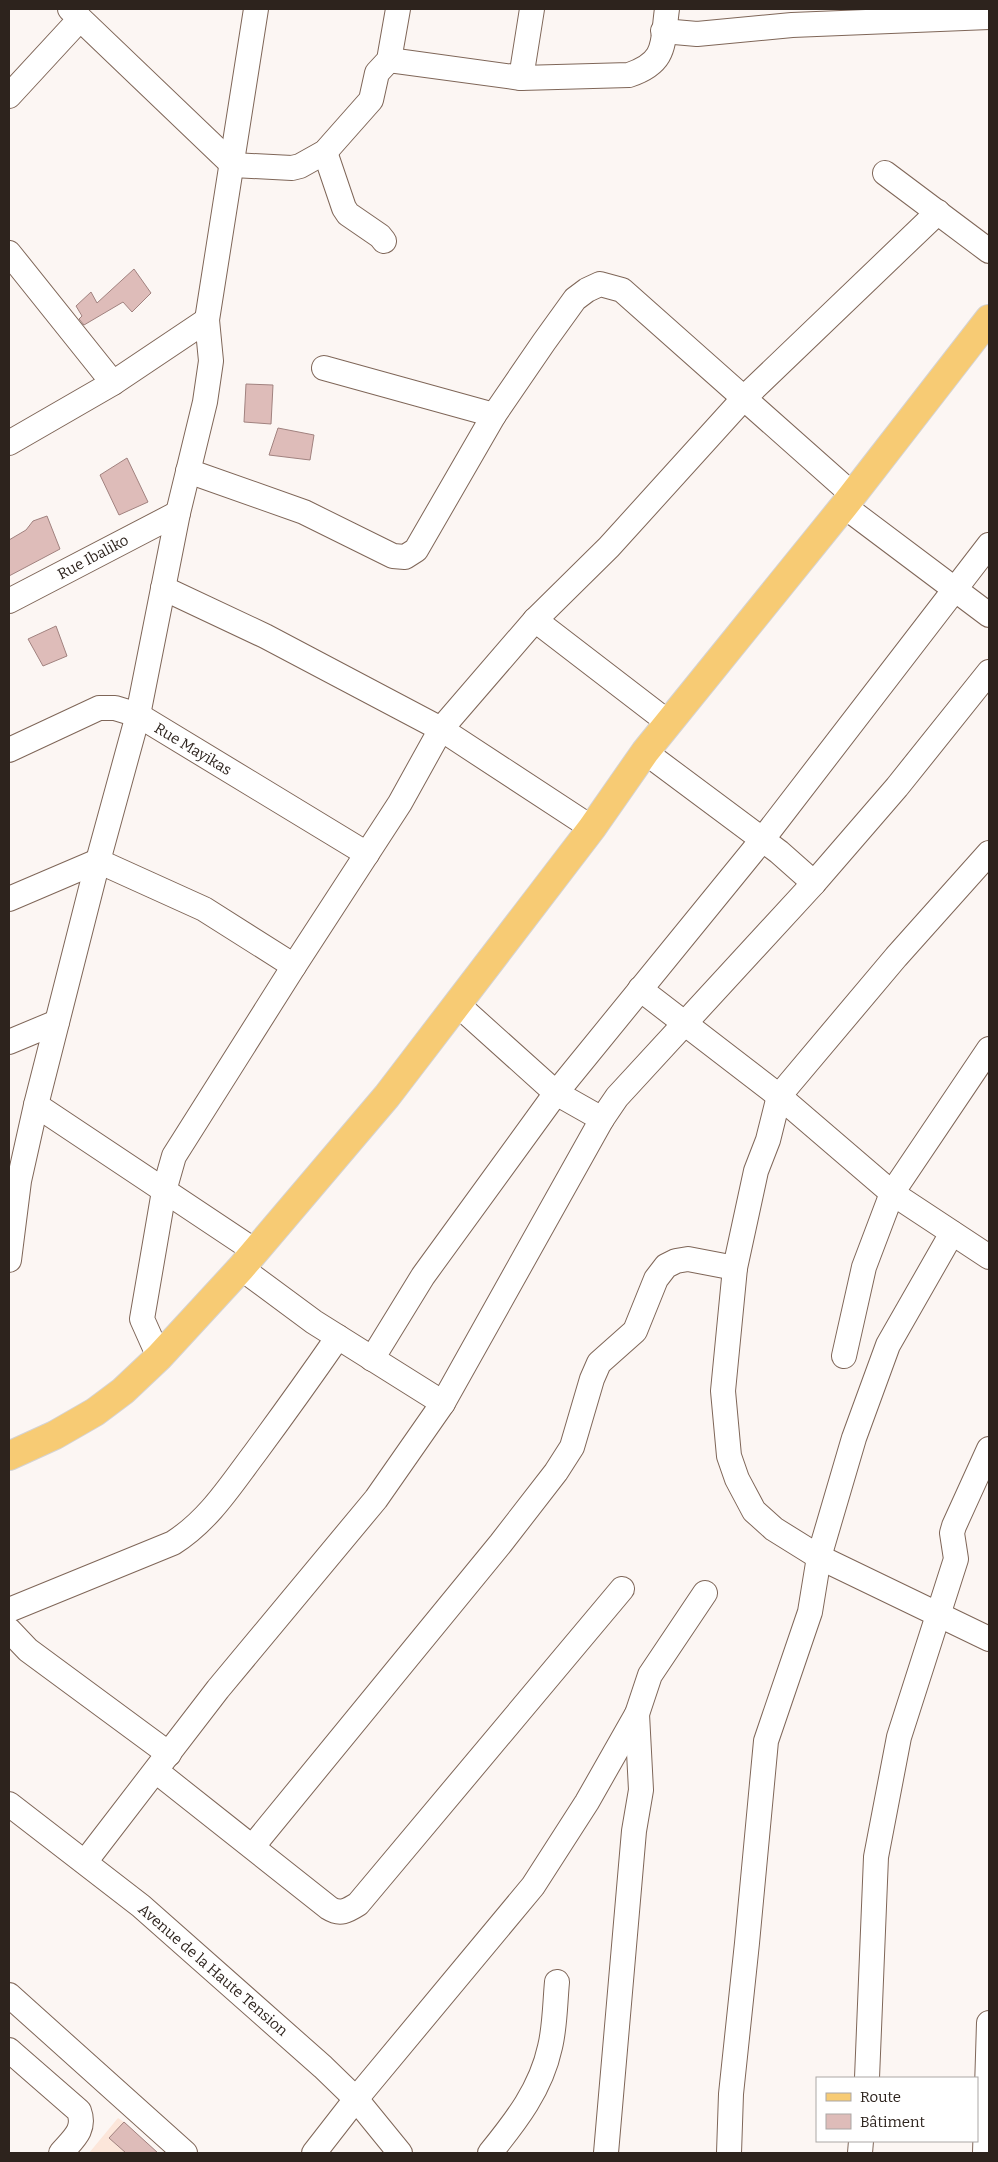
<svg xmlns="http://www.w3.org/2000/svg" width="998" height="2162" font-family="Bitter,serif">
	<rect width="100%" height="100%" fill="#fcf6f3"/>
	<path fill="#fce6da" d="M118 2118 124 2122 158 2153H89Z"/>
	<g fill="#debcb9" stroke="#a1827f">
		<path d="M134 269 151 293 132 312 123 302 84 325 79 319 82 316 76 306 91 292 97 303Z"/>
		<path d="M246 384 273 385 271 424 244 422Z"/>
		<path d="M278 428 314 435 310 460 269 455Z"/>
		<path d="M127 458 148 502 119 515 100 475Z"/>
		<path d="M47 516 60 549 9 576V540L26 530 33 521Z"/>
		<path d="M56 626 67 656 43 666 28 639Z"/>
		<path d="M124 2122 158 2153H126L109 2138Z"/>
	</g>
	<g fill="none" stroke-linecap="round" stroke-linejoin="round">
		<g stroke="#7f6658" stroke-width="26">
			<g id="minor">
				<path d="M70 9 233 165 292 168 300 166 325 152 371 100 377 73 389 60 398 9"/>
				<path d="M663 31 697 34 792 25 989 17"/>
				<path d="M389 60 521 78 629 75C668 62 662 43 667 9"/>
				<path d="M521 78 532 9"/>
				<path d="M9 96 80 19"/>
				<path d="M325 152 344 208 348 214 380 236 384 241"/>
				<path d="M885 173 989 251"/>
				<path d="M9 253 113 383"/>
				<path d="M324 368 494 415"/>
				<path d="M9 443 113 383 207 320"/>
				<path d="M188 471 304 512 393 556 405 557 416 550 494 415 544 342 575 299 587 290 600 284 622 290 853 495"/>
				<path d="M844 506 989 615"/>
				<path d="M163 588 265 636 441 729 592 828"/>
				<path d="M9 601 178 513"/>
				<path d="M535 620 669 723"/>
				<path d="M9 750 99 708H115L138 715 367 854"/>
				<path d="M645 752 779 852 814 883"/>
				<path d="M989 853 896 957 779 1096 768 1140 756 1171 735 1268 723 1391 729 1456 737 1479 754 1511 774 1529 819 1557 989 1639"/>
				<path d="M9 899 98 861 204 909 294 966"/>
				<path d="M640 989 779 1096 892 1193 989 1257"/>
				<path d="M457 1004 556 1093 602 1119"/>
				<path d="M9 1042 57 1022"/>
				<path d="M36 1105 255 1251"/>
				<path d="M9 1260 19 1181 36 1105 98 861 138 715 178 513 205 402 211 361 207 320 256 9"/>
				<path d="M241 1268 314 1322 443 1403"/>
				<path d="M844 1356 864 1267 892 1193 989 1049"/>
				<path d="M159 1357 142 1319 164 1191 174 1156 294 966 400 803 441 729 535 620 609 547 744 398 938 212"/>
				<path d="M372 1359 423 1276 556 1093 762 840 989 545"/>
				<path d="M9 1610 173 1543C209 1520 230 1486 255 1453 283 1415 311 1376 338 1337"/>
				<path d="M9 1630 28 1650 169 1754"/>
				<path d="M156 1771 329 1908C340 1915 347 1911 358 1904L622 1589"/>
				<path d="M9 1804 141 1906 323 2067 356 2099 400 2153"/>
				<path d="M253 1846 501 1543 556 1472 572 1447 592 1379 599 1363 635 1331 656 1279 666 1266 676 1261 688 1259 735 1268"/>
				<path d="M85 1862 218 1689 376 1499 443 1403 602 1119 617 1097 814 883 897 787 989 672"/>
				<path d="M9 1995 185 2153"/>
				<path d="M9 2050 79 2111C86 2130 73 2139 61 2153"/>
				<path d="M867 2078 876 1857 899 1737 956 1559 952 1533 954 1526 989 1449"/>
				<path d="M314 2153 356 2099 533 1886 587 1802 637 1714 650 1675 705 1593"/>
				<path d="M490 2153C516 2121 541 2089 550 2047 555 2027 555 2003 557 1982"/>
				<path d="M606 2153 634 1831 641 1790 637 1714"/>
				<path d="M729 2153 731 2094 747 1943 766 1741 810 1612 819 1557 854 1438 888 1345 952 1233"/>
				<path d="M860 2153 861 2141"/>
				<path d="M985 2153 989 2023"/>
			</g>
		</g>
		<g stroke="#d5d3d2" stroke-width="30">
			<path id="major" d="M9 1456 55 1435 95 1412 123 1391 159 1357 241 1268 387 1096 592 828 645 752 844 506 989 319"/>
		</g>
		<use href="#minor" stroke="#fff" stroke-width="24"/>
		<use href="#major" stroke="#f7cb74" stroke-width="28"/>
	</g>
	<g text-anchor="middle" dominant-baseline="central" stroke-width="4" stroke-linejoin="round" paint-order="stroke">
		<g font-size="15" fill="#2d231d" stroke="#fff">
			<text transform="translate(93 557) rotate(-28)">Rue Ibaliko</text>
			<text transform="translate(193 749) rotate(31)">Rue Mayikas</text>
			<text transform="translate(213 1970) rotate(41)">Avenue de la Haute Tension</text>
		</g>
	</g>
	<rect width="998" height="2162" fill="none" stroke="#2d231d" stroke-width="20"/>
	<rect x="816" y="2077" width="162" height="65" fill="#ffffff" stroke="#aba7a5"/>
	<rect x="826" y="2093" width="25" height="8" fill="#f7cb74" stroke="#aba7a5"/>
	<text x="860" y="2102" font-size="15" fill="#2d231d">Route</text>
	<rect x="826" y="2114" width="25" height="15" fill="#debcb9" stroke="#aba7a5"/>
	<text x="860" y="2127" font-size="15" fill="#2d231d">Bâtiment</text>
</svg>
